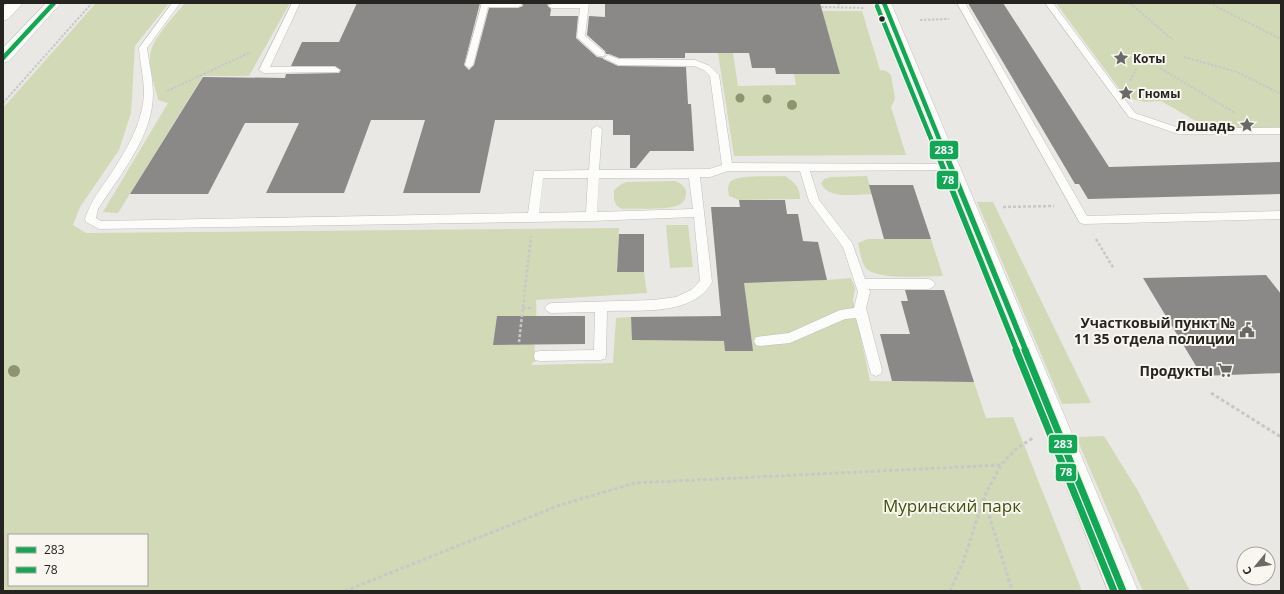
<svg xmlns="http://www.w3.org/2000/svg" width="1284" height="594" font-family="'Open Sans',sans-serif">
	<rect width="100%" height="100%" fill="#eae8e4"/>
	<g fill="#d1d9b7" fill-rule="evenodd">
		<path d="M96 3H169L135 46 131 113 119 150 80 207 73 225 86 233 619 228 617 272H644L647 293 536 300C538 320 532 341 536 361L532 363V365L613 363 616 318 631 317 633 340 724 341 743 276 768 282 827 280 851 278 855 288 853 300 870 381 974 382 986 418 1013 417 1082 591H3V108ZM9 535H147V585H9Z"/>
		<path d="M185 3H290L249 76H203L118 213 103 212 168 103 158 100C155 85 147 66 151 51 155 36 175 15 185 3Z"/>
		<path d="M1056 3H1281V127L1216 129 1194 120 1161 101 1145 102 1132 99 1123 94Z"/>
		<path d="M822 11H862L880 70 886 71 891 75 895 99 891 107 906 155 734 156 718 53H733L738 86 796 85 794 74H840Z"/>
		<path d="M785 176C795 183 800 187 800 199L739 200 729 196C728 191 727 185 731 181 740 174 773 177 785 176Z"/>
		<path d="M867 176 872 194C856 194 830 200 821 184L824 179 831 177Z"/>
		<path d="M675 181C680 183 684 185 686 191 686 195 686 200 682 203 673 211 635 208 622 209L617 206 614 200V190L620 185 626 182Z"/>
		<path d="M977 202H993L1091 403 1062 404Z"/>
		<path d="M666 225H688L693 267 670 268Z"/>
		<path d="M868 239H931L943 276C927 276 875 281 865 267 861 261 860 250 858 243Z"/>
		<path d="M1104 436 1138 491 1190 591H1143L1076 437Z"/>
	</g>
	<g fill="#8a8988">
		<path d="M357 3H480L464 65 469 70 474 65 489 8H518L523 6 522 3H551L547 5 551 9 550 16H578L576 38 597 57 603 58V59L618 66 686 67 688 104H691L694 151H650L636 168H630V135H613V120H495L480 193H403L425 120H371L344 193H266L299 123H245L208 194H130L203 77 285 78 286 74 339 73 341 70 335 66H291L302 42H339Z"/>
		<path d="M605 3H820L840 74H776L775 68H752L749 53H685V58H619L609 54H606L605 51 587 35 589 16 605 17Z"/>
		<path d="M968 3H1003L1109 167 1281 162V194L1088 199 1079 184H1075Z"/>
		<path d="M869 185H913L931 239H884Z"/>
		<path d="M739 200H785L787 214H798L803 241 818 242 827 280 744 283 753 351H725L724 341 632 340 631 317 721 316 711 207H740Z"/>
		<path d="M619 234H644V272H617Z"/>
		<path d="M1266 275 1281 294V373L1202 376 1143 278Z"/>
		<path d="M905 290H944L974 382 892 381 880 334H910L901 301H908Z"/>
		<path d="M497 316H585V344L493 345Z"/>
	</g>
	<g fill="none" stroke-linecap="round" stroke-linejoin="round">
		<g stroke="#c1bfbc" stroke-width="1">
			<g id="service">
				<path d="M172 3H180L147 48C149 63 153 79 153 94 153 136 120 175 98 209L96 218 101 221 528 213 534 171 589 170 592 129 597 126 602 129 599 170 709 169 722 165 710 76 704 70 694 66 618 65 604 58 608 55 619 59 695 60 710 66 719 75 732 163 954 164 955 166 954 168 950 170 810 171 819 200 852 243 865 279H929L933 281 935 284 933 287 929 289H869L870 292 866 308 882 370 881 374 876 376 871 374 870 370 856 318 845 319 790 343 760 346 756 345 754 341 756 337 789 333 840 310 854 308 858 292 843 247 809 201 800 171H728L710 177H700L712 282C694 316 639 310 607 311L606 355 605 359 600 360 540 361 535 360 534 356 535 352 540 351 594 350 595 312 551 313 547 311 545 308 547 305 551 303 653 300 676 297 691 290 700 281 694 217 591 221 99 229 86 222 85 219C90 202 102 187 112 172 127 149 143 122 144 93 144 78 140 63 139 48ZM543 178H588L586 212 539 213ZM599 178H689L693 209 597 212Z"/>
				<path d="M292 3H300L270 67H335L340 70 338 72 264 73 259 70Z"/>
				<path d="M482 3H520L522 5 518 7H488L473 65 469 68 465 65Z"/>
				<path d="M589 3 585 36 604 52 605 54 604 56H598L577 37 580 8H552L548 6 552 4Z"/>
				<path d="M957 3H965L1087 216 1281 211V219L1084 224 1080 223Z"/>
				<path d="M1045 3H1053L1135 113 1179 128H1281V134H1178L1129 117Z"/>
			</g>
		</g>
		<g stroke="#c1bfbc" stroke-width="1">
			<path id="tertiary" d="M877 3H891L1138 591H1108Z"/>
		</g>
		<g stroke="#c1bfbc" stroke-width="1">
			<g id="secondary">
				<path d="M7 3H23L8 19 3 21V7Z"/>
				<path d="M46 3H61L9 61 3 63V48Z"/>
			</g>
		</g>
		<g stroke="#c9c8c7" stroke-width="2" stroke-dasharray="2.5 1.5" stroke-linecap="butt">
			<path d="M838 3 840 7"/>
			<path d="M1130 3 1173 40"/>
			<path d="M1209 3 1281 39"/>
			<path d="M821 7 865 8"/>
			<path d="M920 20 949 19"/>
			<path d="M1184 57 1237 72 1281 94"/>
			<path d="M1160 68 1235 113"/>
			<path d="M1130 81 1136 69"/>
			<path d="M167 91 251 52"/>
			<path d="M3 103 92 3"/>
		</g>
		<g stroke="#c9c8c7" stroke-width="2.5" stroke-dasharray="3 2" stroke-linecap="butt">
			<path d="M1003 207 1054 206"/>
			<path d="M1096 239 1114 269"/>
			<path d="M523 308H533"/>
			<path d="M519 342 531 236"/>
		</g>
		<g stroke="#c9c8c7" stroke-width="3" stroke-dasharray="3.5 2.5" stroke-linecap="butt">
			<path d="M1211 393 1281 437"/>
			<path d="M984 498 1012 591"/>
			<path d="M345 591 560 505 635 483 1001 465 1016 449 1033 438"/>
			<path d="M950 591 964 560 984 497 1001 465"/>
		</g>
		<use href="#service" fill="#fcfcfb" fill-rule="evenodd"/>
		<use href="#tertiary" fill="#fcfcfb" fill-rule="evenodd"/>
		<use href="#secondary" fill="#fcfcfb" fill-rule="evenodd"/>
		<g stroke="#f9f6ef" stroke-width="7">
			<g id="bus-1-far2">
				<path d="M884 3 946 156"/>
				<path d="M3 58 54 3"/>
			</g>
		</g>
		<g stroke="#f9f6ef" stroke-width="8">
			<path id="bus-1-far1" d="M946 155 1026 351"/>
		</g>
		<g stroke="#f9f6ef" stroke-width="10">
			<path id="bus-1" d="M1025 350 1123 591"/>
		</g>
		<g stroke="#f9f6ef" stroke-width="7">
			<path id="bus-2-far2" d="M877 6 938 156"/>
		</g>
		<g stroke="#f9f6ef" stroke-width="8">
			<path id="bus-2-far1" d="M938 155 1017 351"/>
		</g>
		<g stroke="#f9f6ef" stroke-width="10">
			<path id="bus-2" d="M1016 350 1114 591"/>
		</g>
		<use href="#bus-1-far2" stroke="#10a855" stroke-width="4.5"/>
		<use href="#bus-1-far1" stroke="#10a855" stroke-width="5.5"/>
		<use href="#bus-1" stroke="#10a855" stroke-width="7"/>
		<use href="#bus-2-far2" stroke="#10a855" stroke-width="4.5"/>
		<use href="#bus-2-far1" stroke="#10a855" stroke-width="5.5"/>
		<use href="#bus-2" stroke="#10a855" stroke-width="7"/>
	</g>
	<g fill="#8d946e">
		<circle cx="740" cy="98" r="4.5"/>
		<circle cx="767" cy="99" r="4.5"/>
		<circle cx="792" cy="105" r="5"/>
		<circle cx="14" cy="371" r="6"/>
	</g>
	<defs>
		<g id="sight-bare" transform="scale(1.2)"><path d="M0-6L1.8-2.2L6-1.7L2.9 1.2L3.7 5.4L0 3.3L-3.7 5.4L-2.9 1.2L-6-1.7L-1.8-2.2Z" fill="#6a6965" stroke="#f9f6ef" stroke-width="2.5" paint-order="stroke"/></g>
		<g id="civic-bare" transform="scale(1.2)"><path d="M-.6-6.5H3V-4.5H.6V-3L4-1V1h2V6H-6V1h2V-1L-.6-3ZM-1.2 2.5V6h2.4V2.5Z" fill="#6a6965" stroke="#f9f6ef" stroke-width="2.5" paint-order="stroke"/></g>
		<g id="supermarket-bare" transform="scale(1.2)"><path d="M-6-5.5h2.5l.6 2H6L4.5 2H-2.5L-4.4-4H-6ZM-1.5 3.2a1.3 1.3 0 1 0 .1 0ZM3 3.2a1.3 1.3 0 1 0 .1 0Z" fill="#6a6965" stroke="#f9f6ef" stroke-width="2.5" paint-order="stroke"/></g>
	</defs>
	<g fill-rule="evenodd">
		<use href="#sight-bare" x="1121" y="58"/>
		<use href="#sight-bare" x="1126" y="93"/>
		<use href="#sight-bare" x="1247" y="125"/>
		<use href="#civic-bare" x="1247" y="330"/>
		<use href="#supermarket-bare" x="1225" y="370"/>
	</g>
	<circle fill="#252421" stroke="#f9f6ef" stroke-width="1.5" cx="882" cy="19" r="3.5"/>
	<g text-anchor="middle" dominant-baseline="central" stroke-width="4" stroke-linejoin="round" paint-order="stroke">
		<g font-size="12" font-weight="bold" fill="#252421" stroke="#f9f6ef" text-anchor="start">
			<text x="1133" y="58">Коты</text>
			<text x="1138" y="93">Гномы</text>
		</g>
		<g font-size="14" font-weight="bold" fill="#252421" stroke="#f9f6ef" text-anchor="end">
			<text x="1235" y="125">Лошадь</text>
			<text x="1235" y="322">Участковый пункт №<tspan x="1235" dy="16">11 35 отдела полиции</tspan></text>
			<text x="1213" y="370">Продукты</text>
		</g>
		<g font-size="17" fill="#41500d" stroke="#f9f6ef">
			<text x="952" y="505">Муринский парк</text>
		</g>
	</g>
	<g stroke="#f9f6ef" stroke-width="1.5">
		<rect x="929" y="140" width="30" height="20" rx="4" fill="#10a855"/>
		<rect x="936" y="170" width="23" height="20" rx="4" fill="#10a855"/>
		<rect x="1048" y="434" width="30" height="20" rx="4" fill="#10a855"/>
		<rect x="1055" y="463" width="22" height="19" rx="4" fill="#10a855"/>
	</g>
	<g font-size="11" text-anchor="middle" font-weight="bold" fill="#fff">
		<text x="944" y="154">283</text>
		<text x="948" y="184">78</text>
		<text x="1063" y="448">283</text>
		<text x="1066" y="476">78</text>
	</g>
	<rect width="1284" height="594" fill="none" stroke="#252421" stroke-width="8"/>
	<rect x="8" y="534" width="140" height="52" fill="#f9f6ef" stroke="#a4a29d"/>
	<rect x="16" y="547" width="20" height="6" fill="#10a855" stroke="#a4a29d"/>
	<text x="44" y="554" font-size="12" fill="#252421">283</text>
	<rect x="16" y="567" width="20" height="6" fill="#10a855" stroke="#a4a29d"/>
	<text x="44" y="574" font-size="12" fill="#252421">78</text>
	<g transform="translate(1256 566) rotate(241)"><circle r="19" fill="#f9f6ef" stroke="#a4a29d"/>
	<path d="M0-3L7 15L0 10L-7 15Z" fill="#6a6965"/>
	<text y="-6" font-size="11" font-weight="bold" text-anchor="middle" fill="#252421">С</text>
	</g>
</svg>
